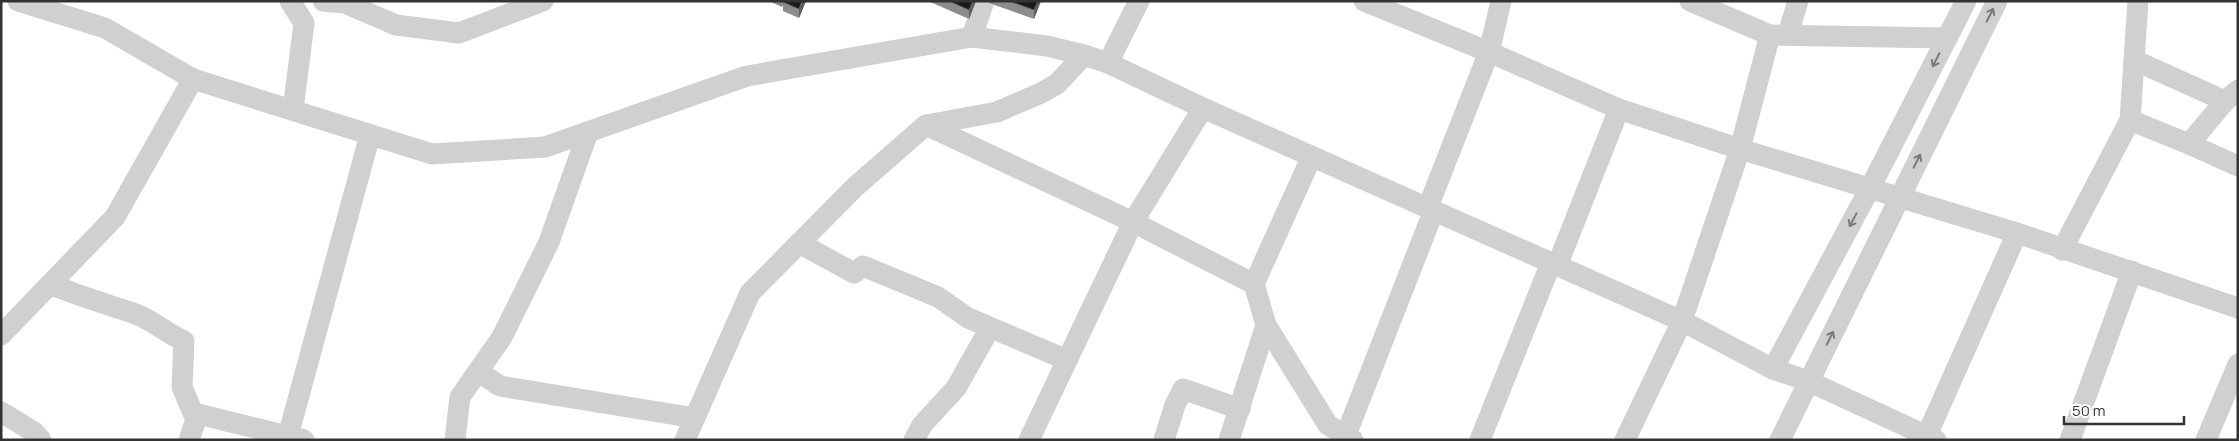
<svg xmlns="http://www.w3.org/2000/svg" width="2239" height="441" font-family="Manrope,sans-serif">
	<rect width="100%" height="100%" fill="#fff"/>
	<g fill="none" stroke-linecap="round" stroke-linejoin="round">
		<g stroke="#d0d0d0" stroke-width="21">
			<path d="M18 1 105 28 193 79 432 154 545 147 747 76 972 37 1047 46 1084 55 1108 63 1203 108 1682 321 1773 369 1808 381 1936 440"/>
			<path d="M290 1 304 23 293 110"/>
			<path d="M323 1 345 3 396 25 459 33 543 1"/>
			<path d="M1364 1 1489 52 1619 109 1740 149 2017 233 2238 308"/>
			<path d="M1690 1 1770 35 1947 38"/>
			<path d="M1788 34 1798 1"/>
			<path d="M972 37 984 1"/>
			<path d="M2134 60 2225 101"/>
			<path d="M1108 63 1139 1"/>
			<path d="M2130 120 2138 1"/>
			<path d="M926 125 1133 222 1254 284 1266 325 1328 425 1353 440"/>
			<path d="M2189 144 2238 166"/>
			<path d="M1428 207 1489 52 1501 1"/>
			<path d="M799 243 854 273 863 266 938 297 968 318 1067 360"/>
			<path d="M2062 250 2130 120 2189 144 2225 101 2238 90"/>
			<path d="M1557 266 1619 109"/>
			<path d="M50 284C78 296 107 304 136 314 153 321 167 333 184 341L182 387 196 420"/>
			<path d="M1254 284 1312 156"/>
			<path d="M1 335 115 217 193 79"/>
			<path d="M1773 369 1870 188 1966 1"/>
			<path d="M479 372 500 386 695 418"/>
			<path d="M1 412 34 432 41 440"/>
			<path d="M1346 435 1434 210"/>
			<path d="M1927 435 2017 233"/>
			<path d="M288 436 370 135"/>
			<path d="M189 440 198 414 304 440"/>
			<path d="M455 440 460 397 502 337 549 242 588 132"/>
			<path d="M685 440 750 293 855 187 926 125 997 112 1041 93 1057 84 1084 55"/>
			<path d="M914 440 922 425 956 388 990 328"/>
			<path d="M1029 440 1133 222 1203 108"/>
			<path d="M1164 440 1175 405 1183 389 1240 409"/>
			<path d="M1229 440 1266 325"/>
			<path d="M1480 440 1551 263"/>
			<path d="M1625 440 1682 321 1740 149 1770 35"/>
			<path d="M1780 440 1997 1"/>
			<path d="M2070 440 2132 271"/>
			<path d="M2206 440 2238 364"/>
		</g>
	</g>
	<g fill="#8c8c8c">
		<path d="M769 1H806L799 18 783 11V5L782 7Z"/>
		<path d="M928 1H976L969 19Z"/>
		<path d="M989 1H1041L1034 19 989 3Z"/>
	</g>
	<g fill="#5f5f5f">
		<path d="M802 1H806L799 18V9Z"/>
		<path d="M973 1H976L969 19V10Z"/>
		<path d="M1038 1H1041L1034 19V10Z"/>
	</g>
	<g fill="#1a1a1a" stroke="#5f5f5f">
		<path d="M783 1H802L799 9 783 2Z"/>
		<path d="M949 1H973L969 10Z"/>
		<path d="M1009 1H1038L1034 10Z"/>
	</g>
	<defs><path id="oneway-shaft" d="M-6 0H5M1.5-3L5.5 0L1.5 3" fill="none" stroke-width="1.6" stroke-linecap="round" stroke-linejoin="round" transform="scale(1.25)"/></defs>
	<g stroke="#7a7a7a">
		<use href="#oneway-shaft" transform="translate(1990 15) rotate(-63)"/>
		<use href="#oneway-shaft" transform="translate(1936 60) rotate(117)"/>
		<use href="#oneway-shaft" transform="translate(1917 161) rotate(-63)"/>
		<use href="#oneway-shaft" transform="translate(1853 220) rotate(118)"/>
		<use href="#oneway-shaft" transform="translate(1830 338) rotate(-64)"/>
	</g>
	<rect width="2239" height="441" fill="none" stroke="#333333" stroke-width="5"/>
	<path d="M2064 416v8h120v-8" fill="none" stroke="#333333" stroke-width="2.5"/>
	<text x="2072" y="416" font-size="15" fill="#333333" stroke="#ffffff" stroke-width="4" paint-order="stroke">50 m</text>
</svg>
